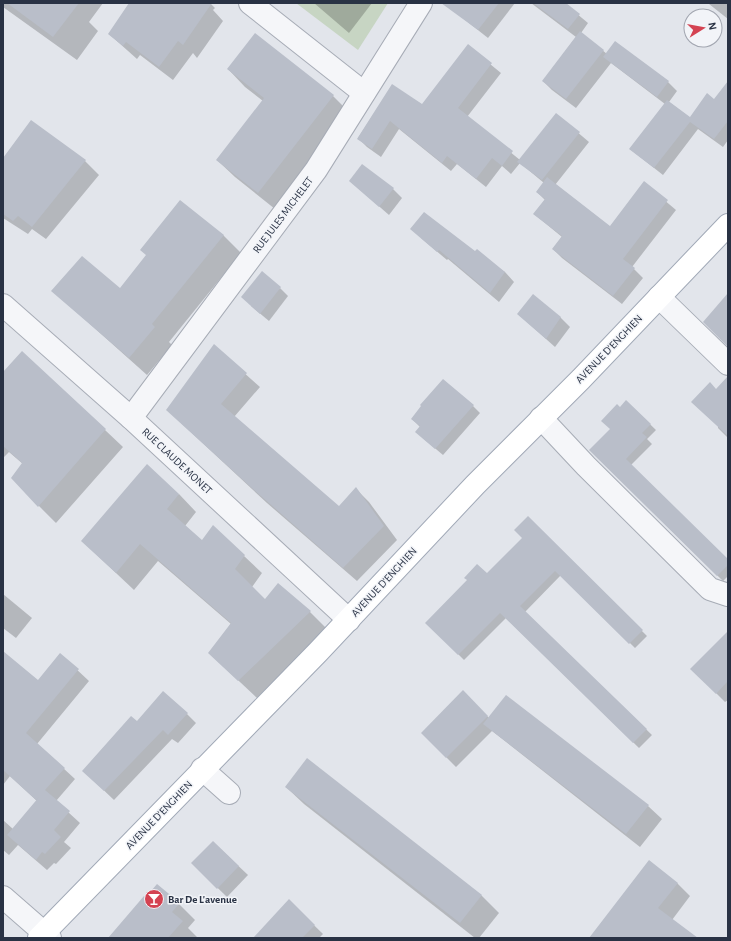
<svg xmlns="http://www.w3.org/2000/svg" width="731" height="941" font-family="'Alegreya Sans',sans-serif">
	<rect width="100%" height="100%" fill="#e2e5eb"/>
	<path fill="#c7d5c3" d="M296 3H388L358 50Z"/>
	<g fill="#0003">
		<path d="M3 3H103L89 22 98 31 77 60 3 7Z"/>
		<path d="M131 3H210L215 8 213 10 223 21 197 58 193 53 173 80 140 55 137 59 109 34Z"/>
		<path d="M314 3H372L349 33Z"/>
		<path d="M462 3H515L488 38 455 12Z"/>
		<path d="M531 3H564L588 23 581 33 607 54 668 82 677 91 669 102 690 118 715 100 728 83V140L723 147 698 129 663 175 630 149 665 104 611 63 576 108 552 90 543 81 576 37Z"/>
		<path d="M707 3H728V19L709 4Z"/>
		<path d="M468 46 501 73 467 117 520 160 556 114 589 142 555 185 610 227 644 183 676 210 632 267 643 278 622 304 562 258 553 249 562 237 534 214 545 200 537 192 544 183 520 163 511 174 502 166 486 187 457 164 451 171 399 129 381 157 367 147 358 138 392 86 423 105Z"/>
		<path d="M228 69 333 96 350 113 275 209 235 177 217 160 263 101 245 87Z"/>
		<path d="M3 160 85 161 99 175 46 239 32 229 28 234 3 218Z"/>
		<path d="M350 181 393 189 402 198 389 215Z"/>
		<path d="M223 235 241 253 169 342 172 345 147 375 53 291 120 289Z"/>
		<path d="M421 238 475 253 505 272 514 282 499 302 448 259 447 260Z"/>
		<path d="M280 288 288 296 269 321 251 306Z"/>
		<path d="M518 314 560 317 570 327 555 347Z"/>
		<path d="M214 346 260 387 234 417 339 508 356 489 369 502 397 540 357 581 267 503 181 423Z"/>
		<path d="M3 374 105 430 123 447 56 523 39 506 23 464 9 452 3 458Z"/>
		<path d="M728 384V438L718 428 717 390Z"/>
		<path d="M627 402 656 430 647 439 652 444 631 465 728 561V576L723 581 590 450 611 429 621 408Z"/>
		<path d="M473 406 480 413 443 455 424 439 420 427 412 419Z"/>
		<path d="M179 494 196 512 185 526 202 542 244 556 262 573 252 587 265 600 310 612 327 629 257 698 209 653 231 624 158 561 134 590 82 541Z"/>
		<path d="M528 518 647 636 635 648 561 575 525 612 652 735 639 748 506 618 464 660 427 623 487 575 523 538Z"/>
		<path d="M3 594 32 618 16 638 3 628Z"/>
		<path d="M728 632V700L725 702 692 669Z"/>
		<path d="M60 654 89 681 37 744 75 779 56 801 80 823 64 842 71 848 56 864 54 863 47 870 18 845 9 855 3 850V820L13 829 37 801 10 776 3 785V655L38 682Z"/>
		<path d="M463 692 489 718 648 806 662 819 640 847 492 731 456 767 422 733Z"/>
		<path d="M187 714 196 723 178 743 172 739 114 800 93 780 137 723Z"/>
		<path d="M307 760 482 896 499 913 479 938H475L304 804 286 787Z"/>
		<path d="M213 842 248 875 227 897 192 863Z"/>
		<path d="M677 883 690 896 672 920 696 938H590Z"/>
		<path d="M289 901 323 934 319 938H269Z"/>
		<path d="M179 904 195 920 188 928 198 938H117Z"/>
	</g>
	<g fill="#b9bec9">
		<path d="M7 3H79L53 37Z"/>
		<path d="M129 3H212L183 45 178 41 159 67 126 42 123 46 108 34Z"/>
		<path d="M441 3H499L478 30Z"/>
		<path d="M533 3H566L580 14 568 29Z"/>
		<path d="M580 31 604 50 566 99 542 81Z"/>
		<path d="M255 33 334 95 258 193 216 160 264 98 227 69Z"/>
		<path d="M615 41 669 81 657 97 603 57Z"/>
		<path d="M468 44 492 63 458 108 513 151 502 166 492 158 476 179 447 156 442 163 390 121 372 149 357 139 392 84 422 104Z"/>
		<path d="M728 81V121L714 139 690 122 654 168 629 149 667 100 690 117 707 93 714 99Z"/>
		<path d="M556 113 580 132 542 180 517 162Z"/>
		<path d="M31 120 86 160 32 227 18 216 13 221 3 214V158Z"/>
		<path d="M362 164 394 188 379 207 349 181Z"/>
		<path d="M547 177 610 226 644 181 668 200 623 259 635 268 613 296 552 249 562 236 533 214 545 199 536 192Z"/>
		<path d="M180 200 224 235 152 324 155 327 129 358 51 291 82 256 120 288 146 255 140 250Z"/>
		<path d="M424 212 475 251 477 249 505 272 490 293 439 250 437 252 410 229Z"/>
		<path d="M262 271 281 287 260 314 241 297Z"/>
		<path d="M728 293V347L703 322Z"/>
		<path d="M533 294 561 317 546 339 517 314Z"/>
		<path d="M214 344 247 373 221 404 339 506 356 487 384 526 343 568 253 489 166 410Z"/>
		<path d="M22 351 106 429 38 507 11 478 22 463 3 446V372Z"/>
		<path d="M728 376V436L691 402 710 382 716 389Z"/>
		<path d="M443 379 474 405 435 449 415 432 420 426 411 419 421 406 420 405Z"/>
		<path d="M626 400 651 424 642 433 647 437 626 459 728 559V565L717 576 589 450 610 429 601 421 617 404 620 407Z"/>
		<path d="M147 464 179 494 167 509 202 540 213 525 245 555 235 569 265 599 278 583 311 611 238 681 208 653 231 623 140 544 116 573 81 541Z"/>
		<path d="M528 516 643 630 629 644 555 571 520 606 647 729 633 743 500 613 458 655 425 623 467 580 464 578 477 564 487 573 522 538 514 530Z"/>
		<path d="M728 631V681L716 694 690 669Z"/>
		<path d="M3 651 38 680 60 653 79 669 26 733 65 768 45 790 70 811 54 830 61 837 45 854 42 852 36 860 7 835 39 797 36 800 3 770Z"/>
		<path d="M463 690 488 716 446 758 421 733Z"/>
		<path d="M163 691 188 713 168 735 163 730 104 791 82 771 131 716 137 721Z"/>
		<path d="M506 695 649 805 626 834 483 724Z"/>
		<path d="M307 758 482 895 460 923 285 787Z"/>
		<path d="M213 841 239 866 217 889 191 863Z"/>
		<path d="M649 860 678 883 658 908 698 938H589Z"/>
		<path d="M157 884 180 903 172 912 183 921 168 938H108L144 896 146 897Z"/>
		<path d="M289 899 315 925 302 938H253Z"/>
	</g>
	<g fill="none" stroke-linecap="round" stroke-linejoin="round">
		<g stroke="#a7acb6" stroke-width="24">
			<g id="minor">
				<path d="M250 3 364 93"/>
				<path d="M659 297 728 364"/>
				<path d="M3 305 131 418 349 620"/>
				<path d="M131 418 316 170 421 3"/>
				<path d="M541 418 586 466 710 589 728 595"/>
				<path d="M202 769 229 793"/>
				<path d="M3 897 50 938"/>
			</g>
		</g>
		<g stroke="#a1a9b7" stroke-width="24">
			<path id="major" d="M39 938 318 652 475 485 581 379 728 225"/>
		</g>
		<use href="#minor" stroke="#f5f6f9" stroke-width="22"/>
		<use href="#major" stroke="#fff" stroke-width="22"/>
	</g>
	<defs>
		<g id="bar-disc" transform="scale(1)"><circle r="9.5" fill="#d44352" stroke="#f2f4f8"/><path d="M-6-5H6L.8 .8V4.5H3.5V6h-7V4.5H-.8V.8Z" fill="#fff"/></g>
	</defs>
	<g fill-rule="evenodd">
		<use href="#bar-disc" x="154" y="899"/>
	</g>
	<g text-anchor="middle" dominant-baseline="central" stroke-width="3" stroke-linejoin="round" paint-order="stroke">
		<g font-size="11" fill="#293244" stroke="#f2f4f8">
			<text transform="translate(283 215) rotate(-53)">RUE JULES MICHELET</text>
			<text transform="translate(609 349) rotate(-46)">AVENUE D'ENGHIEN</text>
			<text transform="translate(177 461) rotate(43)">RUE CLAUDE MONET</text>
			<text transform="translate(384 582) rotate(-47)">AVENUE D'ENGHIEN</text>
			<text transform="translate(159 815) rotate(-46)">AVENUE D'ENGHIEN</text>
		</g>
		<g font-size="11" font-weight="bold" fill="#293244" stroke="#f2f4f8" text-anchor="start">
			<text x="168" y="899">Bar De L'avenue</text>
		</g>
	</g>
	<rect width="731" height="941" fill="none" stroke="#293244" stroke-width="8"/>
	<g transform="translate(703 28) rotate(79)"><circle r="19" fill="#f2f4f8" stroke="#a2a6b0"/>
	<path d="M0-3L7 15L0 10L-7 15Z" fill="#d44352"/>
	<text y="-6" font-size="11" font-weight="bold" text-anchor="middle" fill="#293244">N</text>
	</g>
</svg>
